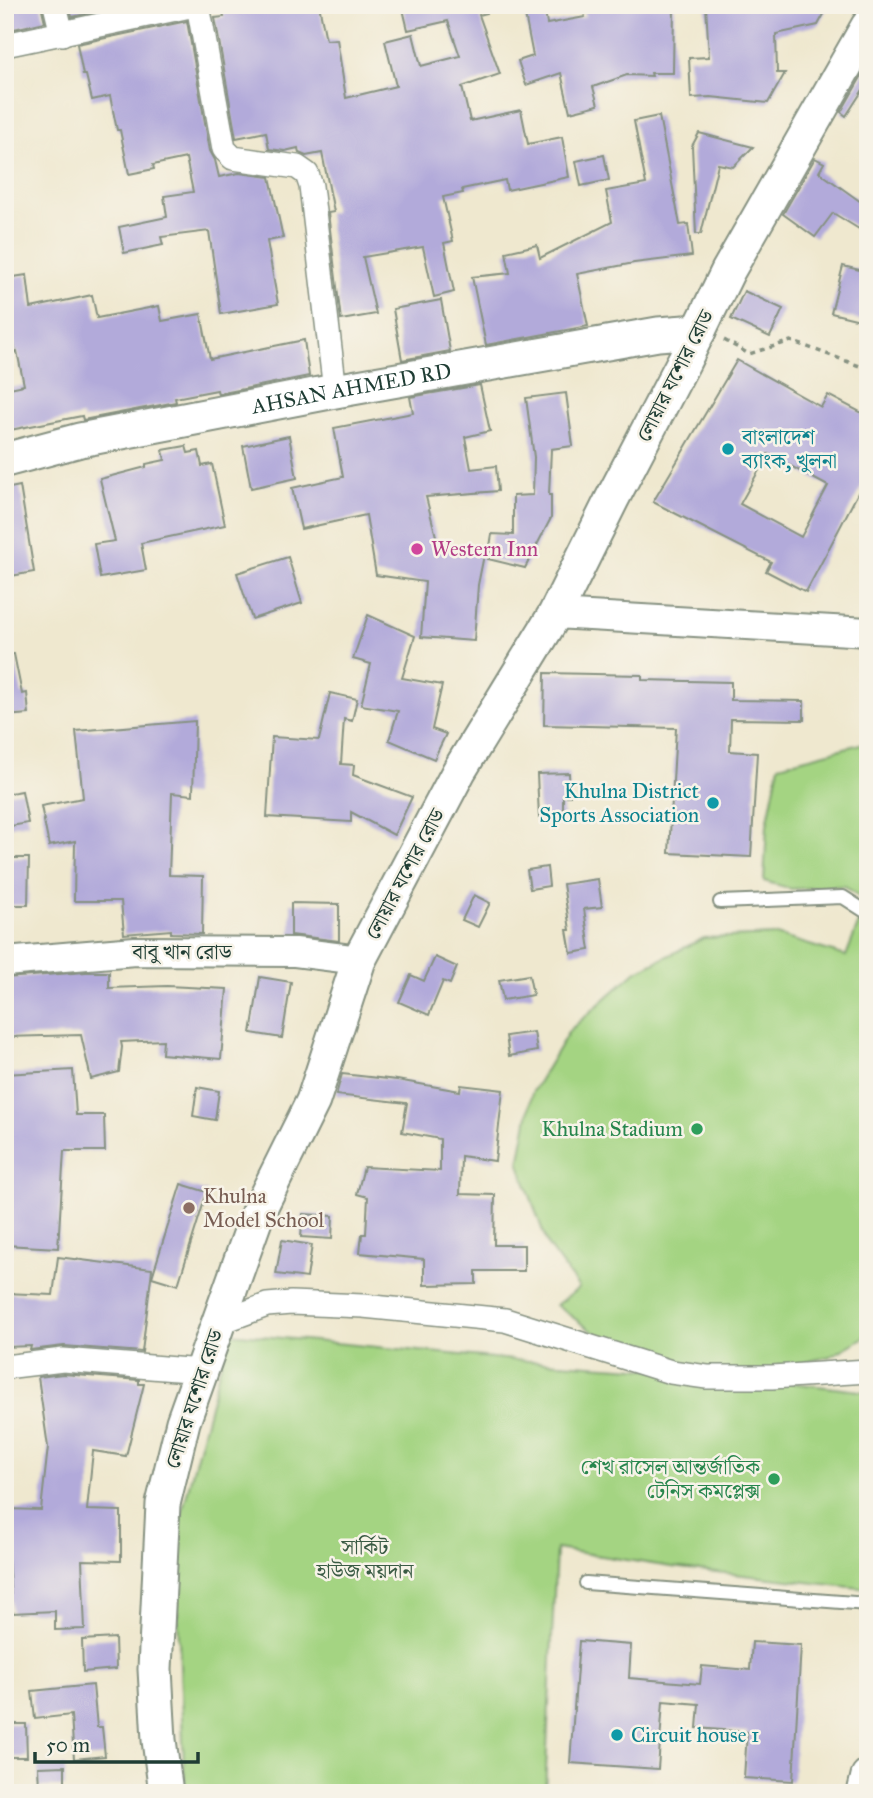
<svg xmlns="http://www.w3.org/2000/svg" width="873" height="1798" font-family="'IM FELL Great Primer','Noto Serif Bengali',serif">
	<rect width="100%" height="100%" fill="#f7f3e8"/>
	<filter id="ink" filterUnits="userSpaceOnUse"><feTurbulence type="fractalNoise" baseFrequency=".0143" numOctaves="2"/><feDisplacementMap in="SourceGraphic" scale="14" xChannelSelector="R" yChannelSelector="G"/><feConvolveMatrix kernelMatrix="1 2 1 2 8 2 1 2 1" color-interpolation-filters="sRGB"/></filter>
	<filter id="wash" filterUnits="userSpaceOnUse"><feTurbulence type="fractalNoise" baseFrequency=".00686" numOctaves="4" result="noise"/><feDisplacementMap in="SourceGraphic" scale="28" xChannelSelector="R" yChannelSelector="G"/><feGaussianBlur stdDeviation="1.57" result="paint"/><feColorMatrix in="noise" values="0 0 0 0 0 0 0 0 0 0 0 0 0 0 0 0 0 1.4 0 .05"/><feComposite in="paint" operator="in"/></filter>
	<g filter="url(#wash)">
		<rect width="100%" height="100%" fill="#efe8cf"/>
		<g fill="#a4d482" stroke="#62885b" stroke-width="2">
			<path d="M860 744 868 746V904L845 886 791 889 764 881 767 825 779 765Z"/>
			<path d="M862 915 868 920V1335L831 1356 761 1373H708L868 1392V1589L671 1567 556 1549 545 1793H185L175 1539 229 1333 514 1360 682 1371 618 1350 556 1305 579 1288 548 1246 519 1164 532 1093 569 1031 635 972 704 938 776 935 846 956Z"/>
		</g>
		<g id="blocks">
			<g fill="#b2aada" fill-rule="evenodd">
				<path d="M5 5H41L45 22 5 31Z"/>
				<path d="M69 5H117V7L72 17Z"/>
				<path d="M221 5H319L326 40 337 39 346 98 396 86 385 41 413 34 421 66 460 56 448 21 408 30 403 9 423 5H486L487 13 479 15 500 74 462 87 470 121 521 110 528 144 562 137 569 177 507 190 505 180 462 189 463 193 443 197 453 241 444 243 454 292 434 297 423 247 363 257 376 314 341 320 328 213 334 212 322 153 306 156 299 153 298 148 285 151 269 149 266 132 236 138 215 18 224 17Z"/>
				<path d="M523 5H544L547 24 585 17 582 5H674L673 73H651L652 76 627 75 593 87 598 105 570 112 561 73 526 85 518 61 533 56Z"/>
				<path d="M706 5H829L818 25 776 34 777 73H785L768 103 711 97 691 98 689 58 709 57Z"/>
				<path d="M187 21 210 151 215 160 219 177 239 173 270 177 283 238 267 241 278 304 221 314 209 231 161 237 163 245 124 253 119 227 167 217 164 196 193 192 186 158 153 165 154 169 129 174 120 130H117L110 96 92 100 86 75H83L77 44Z"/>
				<path d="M868 65V82L846 116 841 112Z"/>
				<path d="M659 116 680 225 688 224 692 256 634 263 577 274 588 326 486 345 472 277 510 273 506 252 537 245 540 258 612 222 606 191 646 184 634 121Z"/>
				<path d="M699 133 753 147 733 167 718 164 701 234H696L692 146Z"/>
				<path d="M604 155 609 180 581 186 576 161Z"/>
				<path d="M815 158 824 163 819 172 868 207V215L859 229 833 213 815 237 783 214Z"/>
				<path d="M843 266 868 272V322L831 313Z"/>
				<path d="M27 275 31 308 92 295 97 318 159 306 162 321 201 314 210 359 304 340 309 376 218 394 217 390 175 398 176 402 83 420 82 416 5 431V389L24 385 17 351 15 352 6 278Z"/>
				<path d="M744 291 783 309 770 337 731 319Z"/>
				<path d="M441 300 450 351 402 360 393 309Z"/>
				<path d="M737 360 821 407 828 395 868 416V474L806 592 766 571 771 562 653 502ZM768 454 828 486 801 537 740 504Z"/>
				<path d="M480 385 490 431 465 437 471 469 496 466 498 491 426 497 439 548 485 550 478 585 474 641 421 637 425 582 376 575 366 515 301 529 292 488 343 477 334 428 413 413 410 397Z"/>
				<path d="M566 393 573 446 551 449 549 495H551V518L525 568 488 559 492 534 513 535V496L533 495 534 457 526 398Z"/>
				<path d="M289 436 297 478 251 488 243 446Z"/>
				<path d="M186 446 188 453 199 451 202 466 212 464 225 525 141 543 146 570 100 578 94 544 115 541 100 479 146 467V464L165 460 163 450Z"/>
				<path d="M20 486 34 572 5 577V489Z"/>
				<path d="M288 557 302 603 252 619 237 573Z"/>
				<path d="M368 615 415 636 402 678 442 685 432 729 446 734 434 759 389 740 398 711 361 705 371 664 353 659Z"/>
				<path d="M5 654H14L22 694 27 693 29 714 5 716Z"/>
				<path d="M545 673 642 675V680L731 682V700L804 701V720L731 719 730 751 757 753 751 857 669 853 676 728 544 725Z"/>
				<path d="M330 693 357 699 352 721 344 719 341 764 354 765 353 775 412 797 394 835 351 812V822L267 817 272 737 319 740Z"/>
				<path d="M195 721 193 795 172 793 169 875 203 876 202 934 171 933V930L124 934 121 901H74L75 841 49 846 41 806 83 798 76 731Z"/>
				<path d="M569 773 570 796H563V817H539L537 774Z"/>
				<path d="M22 791 28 823 5 827V794Z"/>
				<path d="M5 858H29L28 905H5Z"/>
				<path d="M547 867 549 886 530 889 527 870Z"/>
				<path d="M598 879 602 907 584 909 590 950 571 953 567 930H570L563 884Z"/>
				<path d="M474 895 490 903 478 927 462 920Z"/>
				<path d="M291 903 339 904V941L291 935Z"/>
				<path d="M435 957 457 967 450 984 443 981 429 1015 399 1002 411 975 424 981Z"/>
				<path d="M86 972H109V988L167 986 227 989 221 1059 162 1054 163 1040 121 1042 122 1047 119 1072 91 1079 81 1035 5 1037V978Z"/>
				<path d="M529 975 533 995 503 1000 499 980Z"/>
				<path d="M260 977 291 982 282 1038 251 1033Z"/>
				<path d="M534 1032 537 1051 509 1056 506 1036Z"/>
				<path d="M73 1070 76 1115H104L105 1151H64L58 1248 5 1245V1074Z"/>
				<path d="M342 1074 397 1080 460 1091 461 1085 503 1090 495 1161 461 1156 460 1194 495 1195 494 1245H524V1271H476V1284L424 1285V1259L360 1253 362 1234H366L368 1197 357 1194 364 1167 440 1171V1139L402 1132 407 1103 336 1095Z"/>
				<path d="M197 1087 219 1091 215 1120 193 1116Z"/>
				<path d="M181 1184 207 1192 178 1285 152 1277Z"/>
				<path d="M303 1214 333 1216 332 1239 301 1237Z"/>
				<path d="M282 1240 312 1245 307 1278 276 1274Z"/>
				<path d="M58 1257 152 1269 142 1352 64 1346 30 1350 31 1346 5 1347V1293L53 1295Z"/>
				<path d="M63 1374 139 1380V1384H144L126 1456 93 1451 87 1510 121 1511V1561L82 1560 85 1629 55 1630V1611L12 1613 8 1559H5V1509L41 1510 48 1447 38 1377Z"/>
				<path d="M115 1638 116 1669 83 1672 82 1640Z"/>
				<path d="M579 1641 631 1645 629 1678 700 1684 702 1666 750 1670 752 1642 801 1645 793 1781 744 1778 747 1732 697 1728 699 1704 663 1701 658 1769 570 1763Z"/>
				<path d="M93 1685 97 1727H102L105 1756 74 1759 71 1715 35 1719 32 1691Z"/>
				<path d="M5 1724H26L27 1757H5Z"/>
				<path d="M65 1766V1787H39L38 1767Z"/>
			</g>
		</g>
	</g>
	<g filter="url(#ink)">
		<use href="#blocks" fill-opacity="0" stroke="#879282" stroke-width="2"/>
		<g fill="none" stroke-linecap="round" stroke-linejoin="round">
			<g stroke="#879282" stroke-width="16">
				<g id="service">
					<path d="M720 902 843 897 868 913"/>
					<path d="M586 1583 868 1604"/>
				</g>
			</g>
			<g stroke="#879282" stroke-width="26">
				<g id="minor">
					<path d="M55 5 62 34"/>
					<path d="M198 5 224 149 233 158 297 167 307 174 311 186 335 391"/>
					<path d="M5 45 195 5"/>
					<path d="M220 1318 229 1319 267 1305 291 1303 363 1306 505 1320 671 1372 707 1377H772L868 1371"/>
					<path d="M5 1367 63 1360 201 1371"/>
				</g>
			</g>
			<g stroke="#879282" stroke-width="32">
				<g id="tertiary">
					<path d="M555 614 868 632"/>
					<path d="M5 962 135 951 295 952 359 960"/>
				</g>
			</g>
			<g stroke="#879282" stroke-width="37">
				<g id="secondary">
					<path id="s1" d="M5 460 80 440 335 391 658 334 699 331"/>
					<path d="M166 1793 159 1740 155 1669 163 1504 183 1422 258 1212 313 1101 359 960 459 771 555 614 612 499 684 361 728 271 868 26"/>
					<path d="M864 1793 868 1776"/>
				</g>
			</g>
			<path stroke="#879282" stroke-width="3.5" stroke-dasharray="5 5" stroke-linecap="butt" d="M724 340 749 354 791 341 868 369"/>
			<use href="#service" stroke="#fff" stroke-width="12"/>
			<use href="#minor" stroke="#fff" stroke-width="23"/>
			<use href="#tertiary" stroke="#fff" stroke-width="28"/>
			<use href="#secondary" stroke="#fff" stroke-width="33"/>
		</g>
	</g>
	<g fill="#0f9aa8" stroke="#f7f3e8" stroke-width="2.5">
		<circle cx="728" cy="449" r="7"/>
		<circle cx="713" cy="803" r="7"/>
		<circle cx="617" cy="1735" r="7"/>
	</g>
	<circle fill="#d1479c" stroke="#f7f3e8" stroke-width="2.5" cx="417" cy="549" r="7"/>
	<g fill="#2e9e5b" stroke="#f7f3e8" stroke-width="2.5">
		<circle cx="697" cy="1129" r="7"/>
		<circle cx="774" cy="1479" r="7"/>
	</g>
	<circle fill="#8d6e63" stroke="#f7f3e8" stroke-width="2.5" cx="189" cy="1208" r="7"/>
	<g text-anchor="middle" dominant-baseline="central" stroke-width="5" stroke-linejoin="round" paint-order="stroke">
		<g font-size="21" fill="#1f3d34" stroke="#f7f3e8">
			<text transform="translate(675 376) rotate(-63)">লোয়ার যশোর রোড</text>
			<text stroke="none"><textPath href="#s1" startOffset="354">AHSAN AHMED RD</textPath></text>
			<text transform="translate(405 874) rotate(-62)">লোয়ার যশোর রোড</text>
			<text x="182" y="952">বাবু খান রোড</text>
			<text transform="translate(194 1399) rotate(-72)">লোয়ার যশোর রোড</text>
		</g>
		<g font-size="21" fill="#0d838f" stroke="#f7f3e8" text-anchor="start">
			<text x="742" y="437">বাংলাদেশ<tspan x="742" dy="24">ব্যাংক, খুলনা</tspan></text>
			<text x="699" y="791" text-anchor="end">Khulna District<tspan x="699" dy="24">Sports Association</tspan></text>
			<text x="631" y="1735">Circuit house 1</text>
		</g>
		<g font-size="21" fill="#b23c85" stroke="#f7f3e8" text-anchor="start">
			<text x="431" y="549">Western Inn</text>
		</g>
		<g font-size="21" fill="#27864d" stroke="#f7f3e8" text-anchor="end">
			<text x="683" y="1129">Khulna Stadium</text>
			<text x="760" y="1467">শেখ রাসেল আন্তর্জাতিক<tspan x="760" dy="24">টেনিস কমপ্লেক্স</tspan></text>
		</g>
		<g font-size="21" fill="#785e54" stroke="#f7f3e8" text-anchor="start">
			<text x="203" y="1196">Khulna<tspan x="203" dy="24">Model School</tspan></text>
		</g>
		<g font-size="21" fill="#3a5b44" stroke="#f7f3e8">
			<text x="365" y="1547">সার্কিট<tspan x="365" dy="24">হাউজ ময়দান</tspan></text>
		</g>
	</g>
	<rect width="873" height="1798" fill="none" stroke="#f7f3e8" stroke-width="28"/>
	<path d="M35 1752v10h163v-10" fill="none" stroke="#1f3d34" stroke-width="3.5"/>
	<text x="46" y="1752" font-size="21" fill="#1f3d34" stroke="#f7f3e8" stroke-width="5" paint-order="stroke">50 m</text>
</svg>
